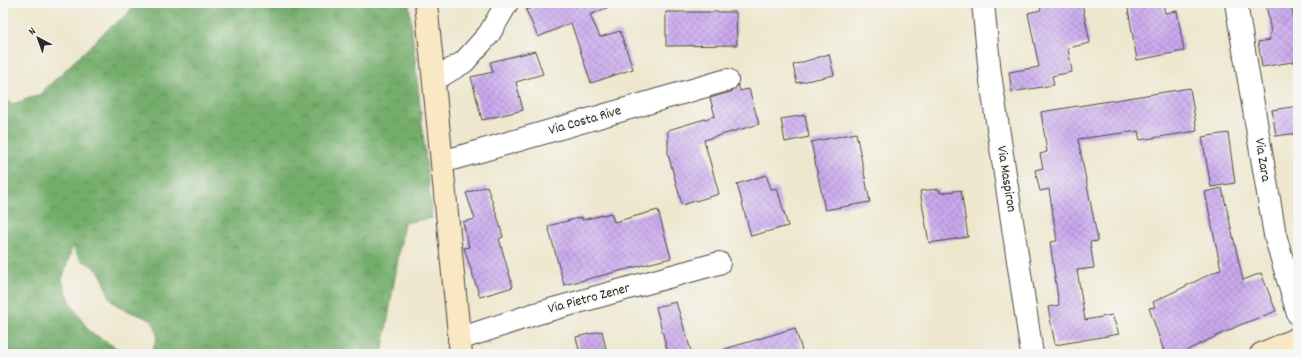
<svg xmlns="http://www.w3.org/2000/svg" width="1301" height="357" font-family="Dekko,sans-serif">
	<defs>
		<pattern id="forest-crowns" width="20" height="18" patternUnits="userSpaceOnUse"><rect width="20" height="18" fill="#74ad6c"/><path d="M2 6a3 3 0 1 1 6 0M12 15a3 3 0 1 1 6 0" fill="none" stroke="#5f8d59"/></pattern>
		<pattern id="building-cross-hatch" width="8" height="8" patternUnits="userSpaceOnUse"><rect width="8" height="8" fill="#caa9ee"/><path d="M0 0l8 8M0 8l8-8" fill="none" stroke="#a48ac1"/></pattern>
	</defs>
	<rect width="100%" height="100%" fill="#f6f6f2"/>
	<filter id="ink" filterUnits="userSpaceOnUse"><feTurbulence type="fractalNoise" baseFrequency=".025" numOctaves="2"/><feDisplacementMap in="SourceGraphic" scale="8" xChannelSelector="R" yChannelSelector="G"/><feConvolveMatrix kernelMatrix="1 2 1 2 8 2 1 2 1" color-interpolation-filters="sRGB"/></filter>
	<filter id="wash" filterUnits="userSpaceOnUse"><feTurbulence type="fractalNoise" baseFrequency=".012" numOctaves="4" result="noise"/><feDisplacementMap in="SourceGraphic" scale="16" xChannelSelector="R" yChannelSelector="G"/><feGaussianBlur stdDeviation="0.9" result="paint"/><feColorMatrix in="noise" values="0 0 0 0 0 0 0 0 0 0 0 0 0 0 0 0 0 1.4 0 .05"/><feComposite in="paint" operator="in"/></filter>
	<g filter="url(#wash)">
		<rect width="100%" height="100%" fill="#eee7ce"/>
		<path fill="url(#forest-crowns)" stroke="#506c4c" d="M134 3H409L432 218 404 223 382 354H148C158 343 160 334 152 321 141 314 123 312 113 302 106 294 106 279 98 271 86 260 78 263 73 245L62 280 72 306 89 331 126 354H3V89L5 99 12 104 39 95 108 29 127 15Z"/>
		<g id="blocks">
			<g fill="url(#building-cross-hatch)">
				<path d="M543 3H618L590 15 600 37 620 31 633 69 591 83 571 23 538 37 526 10Z"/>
				<path d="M1039 3H1082L1090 43 1068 48 1072 72 1052 76 1054 85 1012 92 1009 72 1039 67 1028 13 1041 10Z"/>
				<path d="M1127 3H1163L1165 13 1177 11 1184 51 1137 60Z"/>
				<path d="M1266 3H1291L1298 43V61L1262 67 1258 42 1270 40 1269 34 1271 33Z"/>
				<path d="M666 12H736L737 45 666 46Z"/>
				<path d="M535 51 543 74 516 82 523 110 482 120 471 77 493 72 490 62Z"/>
				<path d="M829 54 834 75 797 83 793 65Z"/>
				<path d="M738 85 740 91 749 89 759 124 704 140 719 194 682 205 668 154V130L715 116 710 98 731 92Z"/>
				<path d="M1190 88 1197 131 1140 140 1138 131 1078 139 1098 241 1090 242 1094 268 1077 270 1085 320 1112 315 1119 334 1055 345 1048 307 1059 305 1050 242 1057 241 1049 189 1040 191 1035 170 1043 168 1040 154 1047 152 1041 112Z"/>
				<path d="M1298 106V133L1276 136 1272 110Z"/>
				<path d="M805 115 809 137 785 142 781 119Z"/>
				<path d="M856 133 870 202 825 210 811 142Z"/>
				<path d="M1228 133 1235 183 1211 187 1202 137Z"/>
				<path d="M766 175 771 189 777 188 788 226 751 236 737 184Z"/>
				<path d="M487 186 499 222 503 237 499 239 513 287 480 297 464 248 469 247 463 222 475 219 466 193Z"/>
				<path d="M1222 188 1243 280 1261 273 1276 311 1240 325 1179 354H1165L1149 308 1155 307 1153 302 1221 269 1205 192Z"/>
				<path d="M939 189 940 193 961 190 968 237 929 243 920 191Z"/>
				<path d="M658 210 671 258 564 285 548 226 582 217V220L611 213 614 222Z"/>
				<path d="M676 302 692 354H668L656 307Z"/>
				<path d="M795 328 803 354H726L725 349Z"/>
				<path d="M602 331 607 354H580L576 337Z"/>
			</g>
		</g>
	</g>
	<g filter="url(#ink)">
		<use href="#blocks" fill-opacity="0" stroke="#484743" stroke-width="1"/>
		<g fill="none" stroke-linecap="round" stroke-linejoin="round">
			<g stroke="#484743" stroke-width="24">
				<g id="street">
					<path d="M983 3 990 74 1032 354"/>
					<path d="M1236 3 1275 235 1298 314"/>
					<path d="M434 80 464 62 489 34 507 3"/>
					<path d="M442 162 727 80"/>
					<path d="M459 339 535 314 719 263"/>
				</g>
			</g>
			<g stroke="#484743" stroke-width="24">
				<g id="secondary">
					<path d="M426 3 461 354"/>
					<path d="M1261 354 1298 338"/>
				</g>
			</g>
			<use href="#street" stroke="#fff" stroke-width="22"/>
			<use href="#secondary" stroke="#fae7c3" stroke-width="22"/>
		</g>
	</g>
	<g text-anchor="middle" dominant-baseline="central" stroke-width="3" stroke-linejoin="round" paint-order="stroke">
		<g font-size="14" fill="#2b2b2b" stroke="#f6f6f2">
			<text transform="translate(585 121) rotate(-16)">Via Costa Rive</text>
			<text transform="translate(1262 160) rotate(81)">Via Zara</text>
			<text transform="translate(1006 179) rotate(81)">Via Maspiron</text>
			<text transform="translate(589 299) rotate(-15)">Via Pietro Zener</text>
		</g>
	</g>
	<rect width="1301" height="357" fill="none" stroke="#f6f6f2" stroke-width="16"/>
	<g transform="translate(38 38) rotate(319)" stroke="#f6f6f2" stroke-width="3" paint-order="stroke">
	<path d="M0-3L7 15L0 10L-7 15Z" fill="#2b2b2b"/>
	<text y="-6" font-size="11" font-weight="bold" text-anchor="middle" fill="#2b2b2b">N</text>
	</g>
</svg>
